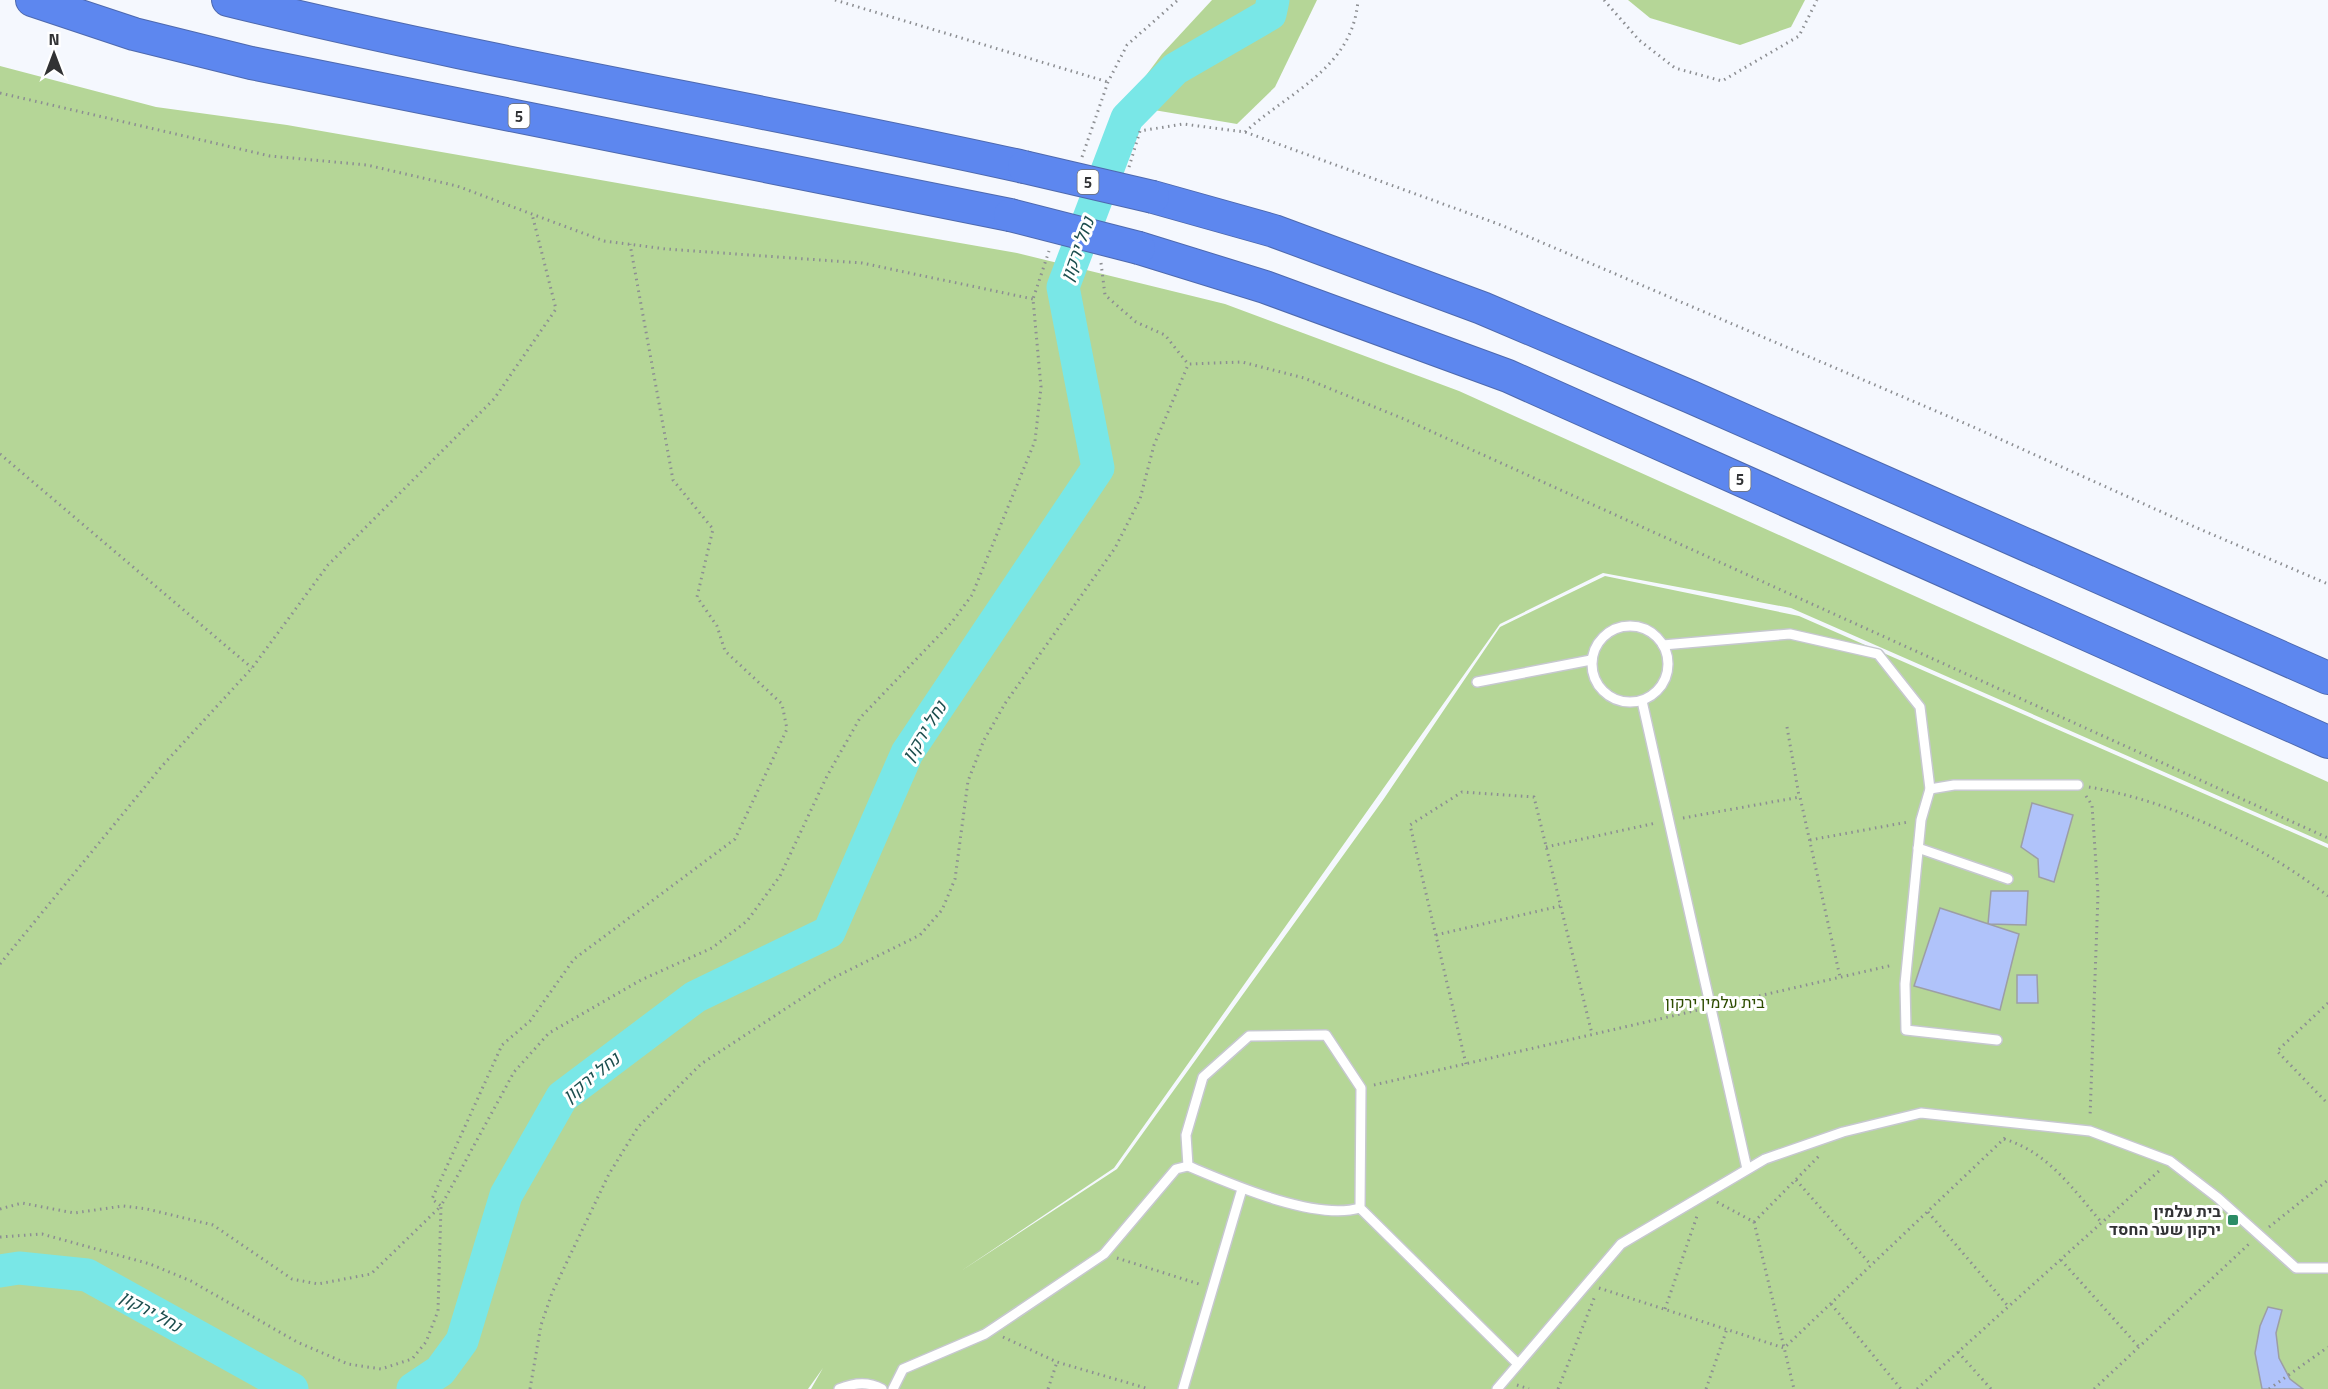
<svg xmlns="http://www.w3.org/2000/svg" width="2328" height="1389" font-family="'Titillium Web',Heebo,sans-serif">
	<rect width="100%" height="100%" fill="#f5f8fe"/>
	<g fill="#b5d697">
		<path d="M1212 0H1317L1275 87 1237 124 1124 105 1162 54Z"/>
		<path d="M1628 0H1805L1791 27 1740 45 1650 18Z"/>
		<path d="M0 66 156 107 287 125 1017 253 1225 304 1459 391 2328 782V844L1791 608 1603 573 1500 624 1114 1168 961 1271 1117 1169 1383 800 1500 627 1605 576 1799 616 2328 848V1389H811L823 1368 808 1389H0Z"/>
	</g>
	<g fill="none" stroke-linecap="round" stroke-linejoin="round">
		<g stroke="#79e7e7" stroke-width="33">
			<path d="M0 1271 19 1268 87 1275 292 1389"/>
			<path d="M413 1389 440 1371 462 1341 506 1195 562 1097 695 997 829 932 907 753 1098 468 1063 287 1127 118 1175 69 1270 14 1273 0"/>
		</g>
	</g>
	<g fill="#b0c3fa" stroke="#9c9ea4" stroke-width="1.5">
		<path d="M2032 803 2073 815 2054 882 2039 877 2038 859 2021 847Z"/>
		<path d="M1991 891H2028L2026 925 1988 924Z"/>
		<path d="M1940 908 2019 934 2000 1010 1914 986Z"/>
		<path d="M2017 975H2037L2038 1003H2017Z"/>
		<path d="M2268 1307 2282 1310 2276 1333 2279 1358 2290 1379 2303 1389H2262L2255 1353 2260 1326Z"/>
	</g>
	<g fill="none" stroke-linecap="round" stroke-linejoin="round">
		<g stroke="#c6c8cf" stroke-width="12">
			<g id="lane">
				<circle cx="1630" cy="664" r="38"/>
				<path d="M1663 645 1790 634 1878 654 1920 707 1930 789 1921 820 1905 984 1906 1030 1997 1040"/>
				<path d="M1477 682 1591 660"/>
				<path d="M1642 701 1747 1169"/>
				<path d="M1930 789 1954 785H2078"/>
				<path d="M1918 848 2008 879"/>
				<path d="M1360 1208C1314 1221 1231 1184 1188 1166L1186 1135 1203 1077 1249 1036 1326 1035 1361 1088 1360 1208 1518 1364"/>
				<path d="M839 1389C853 1383 868 1381 882 1389"/>
				<path d="M893 1389 903 1369 985 1334 1104 1254 1176 1169 1188 1166"/>
				<path d="M1183 1389 1242 1189"/>
				<path d="M1497 1389 1621 1244 1765 1159 1843 1132 1921 1113 2090 1131 2170 1161 2218 1198 2296 1268H2328"/>
			</g>
		</g>
		<g stroke="#4e69ae" stroke-width="34">
			<g id="highway">
				<path d="M32 0 134 34 251 63 1010 215"/>
				<path d="M228 0C491 65 759 108 1024 167"/>
				<path d="M1153 197 1274 231 1482 308 1691 397 2328 678"/>
				<path d="M1139 248 1265 287 1508 376 2328 742"/>
			</g>
		</g>
		<g stroke="#8c8e92" stroke-width="3" stroke-dasharray="1.5 4.5" stroke-linecap="butt">
			<path d="M835 0 1108 82"/>
			<path d="M1604 0 1639 40 1675 68 1722 81 1799 36 1817 0"/>
			<path d="M0 93 270 156 367 165 457 186 604 241 666 249 862 263 1033 299"/>
			<path d="M1245 132C1290 91 1353 68 1358 0"/>
			<path d="M1082 157 1108 82 1127 45 1178 0"/>
			<path d="M1129 167 1140 131 1183 124 1245 132 1501 225 1971 426 2195 527 2328 584"/>
			<path d="M1101 263 1105 295 1136 322 1165 335 1188 364 1242 362 1304 378 1404 419 2328 838"/>
			<path d="M0 454 252 668"/>
			<path d="M1787 727 1799 796"/>
			<path d="M2089 787C2175 802 2258 843 2328 896"/>
			<path d="M2086 796 2092 805 2098 894 2090 1117"/>
			<path d="M1683 818 1800 797 1840 977"/>
			<path d="M1810 840 1908 822"/>
			<path d="M1546 847 1656 823"/>
			<path d="M1436 935 1560 906"/>
			<path d="M0 964 162 766 252 668 328 565 494 399 556 309 532 214"/>
			<path d="M2328 1003 2277 1051 2328 1104"/>
			<path d="M1724 1004 1893 965"/>
			<path d="M1466 1064 1410 825 1462 792 1534 797 1592 1034"/>
			<path d="M1374 1085 1698 1010"/>
			<path d="M2004 1139C2048 1152 2073 1189 2102 1223"/>
			<path d="M1796 1180 1871 1265"/>
			<path d="M1717 1202 1754 1222 1794 1389"/>
			<path d="M0 1209 22 1203 74 1213 123 1206 147 1209 213 1225 292 1279 318 1284 371 1274 441 1206 432 1199 502 1045 530 1021 574 959 735 839 787 729 782 704 725 651 717 626 697 597 713 529 673 480 630 244"/>
			<path d="M1928 1212 2008 1306"/>
			<path d="M1754 1222 1820 1155"/>
			<path d="M2269 1227 2328 1180"/>
			<path d="M0 1237 42 1234 150 1264 191 1281 297 1342 348 1364 381 1369 412 1359 426 1342 438 1311 441 1206 514 1072 549 1033 641 980 712 948 747 921 780 876 827 776 860 718 952 622 972 595 1035 441 1041 387 1033 299 1049 251"/>
			<path d="M1117 1258 1199 1284"/>
			<path d="M2061 1260 2139 1347"/>
			<path d="M1599 1288 1784 1348 2008 1135"/>
			<path d="M1831 1304 1901 1389"/>
			<path d="M1665 1309 1697 1216"/>
			<path d="M1003 1337 1057 1362 1149 1389"/>
			<path d="M1958 1352 1991 1389"/>
			<path d="M1517 1385 1529 1389"/>
			<path d="M530 1389 541 1325 552 1293 609 1174 638 1127 701 1064 831 979 920 935 942 910 955 879 968 781 984 740 1006 702 1115 548 1140 499 1154 445 1188 365"/>
			<path d="M1048 1389 1057 1362"/>
			<path d="M1558 1389 1595 1296"/>
			<path d="M1706 1389 1727 1329"/>
			<path d="M1917 1389 2159 1171"/>
			<path d="M2094 1389 2250 1243"/>
			<path d="M2269 1389 2328 1347"/>
		</g>
		<use href="#lane" stroke="#fff" stroke-width="9"/>
		<use href="#highway" stroke="#5d87ef" stroke-width="32"/>
		<g stroke="#4e69ae" stroke-width="34" stroke-linecap="butt">
			<g id="highway-bridge">
				<path d="M1024 167 1153 197"/>
				<path d="M1010 215 1139 248"/>
			</g>
		</g>
		<use href="#highway-bridge" stroke="#5d87ef" stroke-width="32"/>
	</g>
	<rect fill="#2b8c65" stroke="#fff" stroke-width="2" x="2227" y="1214" width="12" height="12" rx="3"/>
	<g text-anchor="middle" dominant-baseline="central" stroke-width="6" stroke-linejoin="round" paint-order="stroke">
		<g fill="#fff" stroke="#6f7071" stroke-width="1.5">
			<rect x="508.5" y="104" width="21" height="24" rx="4.5"/>
			<rect x="1077.5" y="170" width="21" height="24" rx="4.5"/>
			<rect x="1729.5" y="467" width="21" height="24" rx="4.5"/>
		</g>
		<g font-size="15" font-weight="bold" fill="#313234">
			<text x="519" y="116">5</text>
			<text x="1088" y="182">5</text>
			<text x="1740" y="479">5</text>
		</g>
		<g font-size="16" fill="#2e4c00" stroke="#fff">
			<text x="1715" y="1002">בית עלמין ירקון</text>
		</g>
		<g font-size="16" font-weight="bold" fill="#313234" stroke="#fff" text-anchor="end">
			<text x="2221" y="1211">בית עלמין<tspan x="2221" dy="18">ירקון שער החסד</tspan></text>
		</g>
		<g font-size="18" font-style="italic" fill="#1c4e4e" stroke="#fff">
			<text transform="translate(1077 249) rotate(-70)">נחל ירקון</text>
			<text transform="translate(924 731) rotate(-58)">נחל ירקון</text>
			<text transform="translate(591 1077) rotate(-39)">נחל ירקון</text>
			<text transform="translate(151 1311) rotate(29)">נחל ירקון</text>
		</g>
	</g>
	<g transform="translate(54 54)" stroke="#ffffff" stroke-width="4.5" paint-order="stroke">
	<path d="M0-4.5L10 22L0 15L-10 22Z" fill="#313234"/>
	<text y="-9" font-size="16" font-weight="bold" text-anchor="middle" fill="#313234">N</text>
	</g>
</svg>
